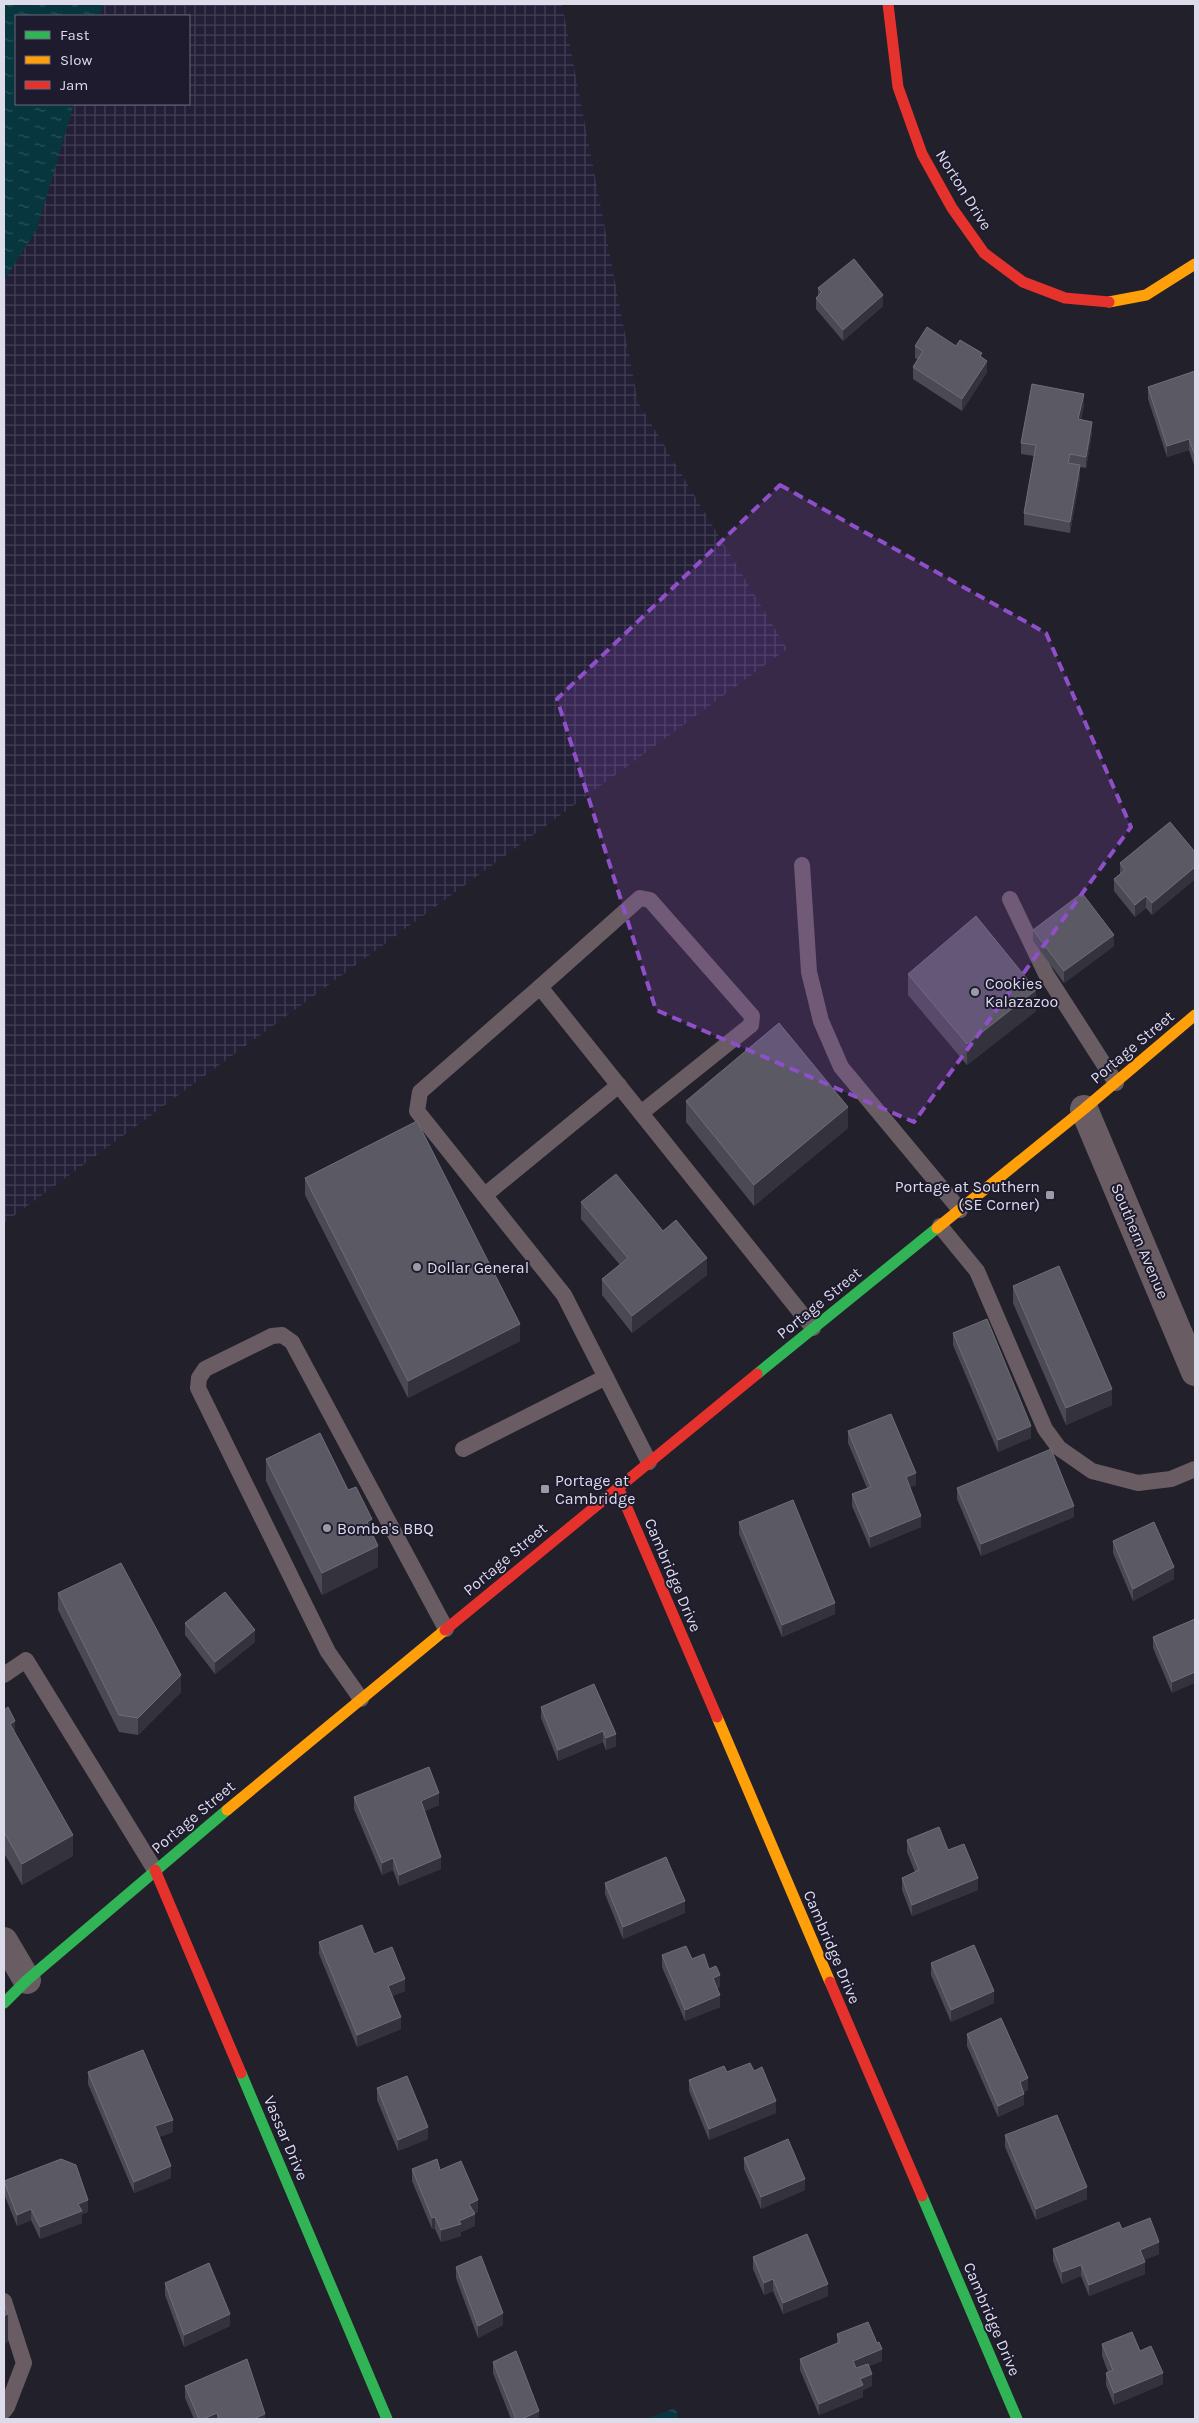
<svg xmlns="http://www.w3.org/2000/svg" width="1199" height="2423" font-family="Karla,sans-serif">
	<defs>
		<pattern id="industrial-grid" width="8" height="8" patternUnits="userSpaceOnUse" patternTransform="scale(1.25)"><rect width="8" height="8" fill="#231f37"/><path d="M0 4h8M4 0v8" fill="none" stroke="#423f54"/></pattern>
		<pattern id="water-ripples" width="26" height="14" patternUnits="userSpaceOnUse" patternTransform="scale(1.25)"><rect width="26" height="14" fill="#08363f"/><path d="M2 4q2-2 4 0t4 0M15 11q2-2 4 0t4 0" fill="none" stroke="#2c525b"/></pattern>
	</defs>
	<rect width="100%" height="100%" fill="#22202a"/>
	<path fill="url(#industrial-grid)" fill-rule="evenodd" d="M4 4H562L638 402 787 649 4 1223ZM16 16H189V104H16Z"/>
	<g fill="url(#water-ripples)">
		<path d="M4 4H103L99 16H16V104H74L37 229 4 281Z"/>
		<path d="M675 2408 679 2419H645Z"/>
	</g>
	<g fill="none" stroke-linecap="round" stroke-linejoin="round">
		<g stroke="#695d63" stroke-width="16">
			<path d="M802 865 809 972 821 1021 841 1067 960 1210"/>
			<path d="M1010 899 1046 974 1116 1083"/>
			<path d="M540 987 640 898 650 900 752 1016 751 1025 641 1113"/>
			<path d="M485 1195 619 1085"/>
			<path d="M940 1226 977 1271 1045 1429 1059 1448 1092 1471 1138 1483 1171 1479 1195 1469"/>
			<path d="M463 1449 606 1377"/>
			<path d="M649 1462 564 1295 417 1111 420 1092 540 987 813 1328"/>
			<path d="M4 1675 26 1660 155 1870"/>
			<path d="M361 1699 328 1652 198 1388 199 1378 205 1369 272 1336 282 1335 292 1342 446 1629"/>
			<path d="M4 2301 24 2363 7 2407 4 2411"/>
		</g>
		<g stroke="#695d63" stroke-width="28">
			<path d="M1084 1109 1195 1372"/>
			<path d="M4 1941 27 1980"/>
		</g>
		<g stroke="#30b455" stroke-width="11">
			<path d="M757 1374 937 1228"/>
			<path d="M4 2003 27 1980 227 1810"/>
			<path d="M241 2073 387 2419"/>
			<path d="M922 2196 1017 2419"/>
		</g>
		<g stroke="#ff9f0a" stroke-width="11">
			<path d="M1109 302 1146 295 1195 264"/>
			<path d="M937 1228 1084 1109 1195 1015"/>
			<path d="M717 1717 830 1982"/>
			<path d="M227 1810 445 1630"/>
		</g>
		<g stroke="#e5322d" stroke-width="11">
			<path d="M888 4 898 87 922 154 952 208 984 253 1023 282 1065 298 1109 302"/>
			<path d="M618 1487 717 1717"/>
			<path d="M445 1630 757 1374"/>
			<path d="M155 1870 241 2073"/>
			<path d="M830 1982 922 2196"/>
		</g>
	</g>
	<g fill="#4b4954">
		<path d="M818 288 883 306 843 341 816 309V298L818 296Z"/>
		<path d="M915 346H956L982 357 987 372 962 411 913 379V367L918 360 915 358Z"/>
		<path d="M1195 371 1194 465 1189 450 1167 457 1148 399V387Z"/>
		<path d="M1084 405 1081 420 1092 433 1086 468 1080 467V477L1070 533 1024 525V513L1034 456 1021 454V443Z"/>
		<path d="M1195 852V879L1152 915 1146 908 1135 917 1114 891V879L1120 874V863Z"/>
		<path d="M1033 930 1114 946 1064 983 1033 941Z"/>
		<path d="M908 974 1036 1011 967 1065 908 995Z"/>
		<path d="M686 1101 848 1128 754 1206 686 1122Z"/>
		<path d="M305 1178 520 1341 408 1398 305 1195Z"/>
		<path d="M581 1202 663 1231 707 1275 632 1333 602 1295V1279L620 1265 581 1219Z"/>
		<path d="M1013 1286 1112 1405 1066 1425 1013 1303Z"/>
		<path d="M953 1333 1031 1438 998 1452 953 1345Z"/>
		<path d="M848 1431 916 1485 910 1487 921 1527 870 1548 852 1506V1494L867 1488 848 1443Z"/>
		<path d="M266 1459 348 1490 372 1534 378 1567 322 1595 266 1481Z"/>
		<path d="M957 1488 1074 1517 981 1556 957 1499Z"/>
		<path d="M739 1522 835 1614 782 1637 739 1534Z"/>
		<path d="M1113 1541 1174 1579 1133 1601 1113 1553Z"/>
		<path d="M58 1593 181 1692 138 1735 119 1732 58 1610Z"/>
		<path d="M1195 1619 1172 1693 1153 1648V1637Z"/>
		<path d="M185 1623 255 1642 215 1674 185 1635Z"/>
		<path d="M541 1707 616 1734V1746L606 1750 603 1742 558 1761 541 1718Z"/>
		<path d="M4 1710 73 1856 22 1885 4 1853Z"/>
		<path d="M354 1797 439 1805 424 1811 441 1869 399 1886 393 1870 382 1875 354 1809Z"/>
		<path d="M907 1840 948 1850 978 1890 912 1916 902 1890V1878L915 1872 907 1852Z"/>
		<path d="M605 1883 685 1913 623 1939 605 1894Z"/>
		<path d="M319 1942 374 1954 405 1991 392 1996 401 2029 357 2047 319 1954Z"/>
		<path d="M662 1955 692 1959 709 1969 720 1987 717 1988 720 2007 685 2021 662 1967Z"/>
		<path d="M931 1963 994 2003 951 2022 931 1975Z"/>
		<path d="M967 2034 1028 2090 1024 2092V2105L998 2117 967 2046Z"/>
		<path d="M754 2071 776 2113 709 2140 689 2091V2080L727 2072Z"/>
		<path d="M88 2072 173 2132 159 2137 171 2178 134 2193 88 2084Z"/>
		<path d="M377 2088 428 2139 398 2151 377 2100Z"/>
		<path d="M1005 2135 1087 2199 1036 2220 1005 2147Z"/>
		<path d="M744 2158 805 2190 761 2209 744 2169Z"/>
		<path d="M412 2169 440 2170 478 2212 474 2213 475 2226 461 2232V2236L441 2242 435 2229H432L412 2181Z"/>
		<path d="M4 2181 88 2212 82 2214V2223L40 2239 31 2220 17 2226 4 2194Z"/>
		<path d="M1053 2249 1159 2254 1144 2260 1145 2274 1089 2296 1081 2276 1062 2284 1053 2261Z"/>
		<path d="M753 2257 828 2296 783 2314 773 2291 764 2295 753 2269Z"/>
		<path d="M456 2267 503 2325 478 2338 456 2278Z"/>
		<path d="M165 2283 230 2326 184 2347 165 2295Z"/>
		<path d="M837 2334 882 2361 869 2366 872 2386 863 2390V2397L819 2415 800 2370V2359L837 2343Z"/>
		<path d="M1102 2344 1140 2351 1163 2384 1114 2405 1106 2385V2373L1108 2372 1102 2356Z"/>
		<path d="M493 2362 539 2419H511L493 2373Z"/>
		<path d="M185 2386 265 2419H194L185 2398Z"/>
	</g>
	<g fill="#34323d">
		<path d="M883 295V306L843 341V330Z"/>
		<path d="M987 361V372L962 411V399Z"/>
		<path d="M1084 394V405L1078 431V419Z"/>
		<path d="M1092 422V433L1086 468V457Z"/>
		<path d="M1189 439V450L1167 457V446Z"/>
		<path d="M1194 453H1195V464L1194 465Z"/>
		<path d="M1080 465V477L1070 533V522Z"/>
		<path d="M1195 867V879L1152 915V903Z"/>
		<path d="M1146 896V908L1135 917V905Z"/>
		<path d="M1114 935V946L1064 983V971Z"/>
		<path d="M1036 990V1011L967 1065V1044Z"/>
		<path d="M848 1107V1128L754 1206V1185Z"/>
		<path d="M707 1258V1275L632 1333V1316Z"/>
		<path d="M520 1324V1341L408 1398V1381Z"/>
		<path d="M1112 1389V1405L1066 1425V1408Z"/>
		<path d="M1031 1426V1438L998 1452V1440Z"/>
		<path d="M916 1473V1485L906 1489V1477Z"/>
		<path d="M1074 1506V1517L981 1556V1544Z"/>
		<path d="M921 1516V1527L870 1548V1537Z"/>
		<path d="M372 1519V1540L367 1522Z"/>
		<path d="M378 1546V1567L322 1595V1573Z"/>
		<path d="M1174 1567V1579L1133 1601V1589Z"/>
		<path d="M835 1603V1614L782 1637V1625Z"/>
		<path d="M255 1630V1642L215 1674V1662Z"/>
		<path d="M1195 1672V1683L1172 1693V1682Z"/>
		<path d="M181 1675V1692L138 1735V1718Z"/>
		<path d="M15 1721V1742L10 1724Z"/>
		<path d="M603 1731V1742L558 1761V1750Z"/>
		<path d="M616 1734V1746L606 1750V1738Z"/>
		<path d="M439 1793V1805L421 1813V1801Z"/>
		<path d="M73 1835V1856L22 1885V1864Z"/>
		<path d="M441 1857V1869L399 1886V1875Z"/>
		<path d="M393 1858V1870L382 1875V1863Z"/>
		<path d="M978 1878V1890L912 1916V1905Z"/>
		<path d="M685 1901V1913L623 1939V1927Z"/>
		<path d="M720 1975V1987L713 1990V1978Z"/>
		<path d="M405 1979V1991L388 1998V1986Z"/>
		<path d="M994 1991V2003L951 2022V2010Z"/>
		<path d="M720 1995V2007L685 2021V2010Z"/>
		<path d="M401 2017V2029L357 2047V2035Z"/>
		<path d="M1028 2078V2090L1020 2094V2082Z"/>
		<path d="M1024 2094V2105L998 2117V2106Z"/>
		<path d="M776 2101V2113L709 2140V2129Z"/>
		<path d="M173 2120V2132L155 2138V2126Z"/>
		<path d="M428 2127V2139L398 2151V2140Z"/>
		<path d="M171 2166V2178L134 2193V2182Z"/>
		<path d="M805 2179V2190L761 2209V2197Z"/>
		<path d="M1087 2187V2199L1036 2220V2209Z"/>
		<path d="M88 2200V2212L82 2214V2223L40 2239V2227L78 2204Z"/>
		<path d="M478 2200V2212L469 2215V2204Z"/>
		<path d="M31 2209V2220L17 2226V2215Z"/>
		<path d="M475 2214V2226L461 2232V2236L441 2242V2230L459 2221Z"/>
		<path d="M435 2217V2229H432V2218Z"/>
		<path d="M1159 2242V2254L1140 2262V2250Z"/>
		<path d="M1145 2262V2274L1089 2296V2285Z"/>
		<path d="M1081 2265V2276L1062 2284V2272Z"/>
		<path d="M773 2279V2291L764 2295V2283Z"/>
		<path d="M828 2284V2296L783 2314V2303Z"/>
		<path d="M503 2313V2325L478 2338V2326Z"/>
		<path d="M8 2314V2342L4 2344V2316Z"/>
		<path d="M230 2314V2326L184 2347V2335Z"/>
		<path d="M882 2349V2361L853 2373V2361Z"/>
		<path d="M1163 2373V2384L1114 2405V2393Z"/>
		<path d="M872 2374V2386L863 2390V2397L819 2415V2404L860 2379Z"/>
		<path d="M539 2411V2419H522Z"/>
		<path d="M217 2413V2419H203Z"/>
		<path d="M265 2414V2419H253Z"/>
	</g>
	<g fill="#5b5964" stroke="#6f6d79">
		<path d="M854 259 883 295 843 330 816 298 822 292 818 288Z"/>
		<path d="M927 327 956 346 960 340 982 353 980 356 987 361 962 399 913 367 923 351 915 346Z"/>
		<path d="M1195 371V453H1194L1189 439 1167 446 1148 387Z"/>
		<path d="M1032 384 1084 394 1078 419 1092 422 1086 457 1070 454 1068 463 1080 465 1070 522 1024 513 1036 445 1021 443Z"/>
		<path d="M1170 822 1195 852V867L1152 903 1146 896 1135 905 1114 879 1125 870 1120 863Z"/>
		<path d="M1082 893 1114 935 1064 971 1033 930Z"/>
		<path d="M976 916 1036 990 967 1044 908 974Z"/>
		<path d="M779 1023 848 1107 754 1185 686 1101Z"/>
		<path d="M417 1121 520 1324 408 1381 305 1178Z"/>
		<path d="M616 1174 663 1231 676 1220 707 1258 632 1316 602 1279 628 1258 581 1202Z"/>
		<path d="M1059 1266 1112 1389 1066 1408 1013 1286Z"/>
		<path d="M987 1319 1031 1426 998 1440 953 1333Z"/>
		<path d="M891 1414 916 1473 906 1477 921 1516 870 1537 852 1494 871 1487 848 1431Z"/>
		<path d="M320 1433 348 1490 356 1487 372 1519 367 1522 378 1546 322 1573 266 1459Z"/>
		<path d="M1051 1449 1074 1506 981 1544 957 1488Z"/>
		<path d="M793 1500 835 1603 782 1625 739 1522Z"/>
		<path d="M1154 1522 1174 1567 1133 1589 1113 1541Z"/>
		<path d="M121 1563 181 1675 138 1718 119 1715 58 1593Z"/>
		<path d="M225 1592 255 1630 215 1662 185 1623Z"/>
		<path d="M1195 1619V1672L1172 1682 1153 1637Z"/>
		<path d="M594 1684 616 1734 606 1738 603 1731 558 1750 541 1707Z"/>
		<path d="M8 1707 15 1721 10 1724 73 1835 22 1864 4 1832V1710Z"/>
		<path d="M429 1767 439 1793 421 1801 441 1857 399 1875 393 1858 382 1863 354 1797Z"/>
		<path d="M939 1827 948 1850 964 1844 978 1878 912 1905 902 1878 919 1870 907 1840Z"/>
		<path d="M666 1857 685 1901 623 1927 605 1883Z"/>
		<path d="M362 1925 374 1954 392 1947 405 1979 388 1986 401 2017 357 2035 319 1942Z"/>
		<path d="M974 1945 994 1991 951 2010 931 1963Z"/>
		<path d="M686 1946 692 1959 704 1954 709 1969 716 1966 720 1975 713 1978 720 1995 685 2010 662 1955Z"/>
		<path d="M1001 2018 1028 2078 1020 2082 1024 2094 998 2106 967 2034Z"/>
		<path d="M143 2050 173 2120 155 2126 171 2166 134 2182 88 2072Z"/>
		<path d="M750 2063 754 2071 762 2067 776 2101 709 2129 689 2080 724 2066 727 2072Z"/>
		<path d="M407 2076 428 2127 398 2140 377 2088Z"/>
		<path d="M1057 2115 1087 2187 1036 2209 1005 2135Z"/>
		<path d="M788 2139 805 2179 761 2197 744 2158Z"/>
		<path d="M61 2159 76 2165 88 2200 78 2204 82 2211 40 2227 31 2209 17 2215 4 2181Z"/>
		<path d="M437 2159 440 2170 461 2161 478 2200 469 2204 475 2214 459 2221 461 2224 441 2230 435 2217 432 2218 412 2169Z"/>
		<path d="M1150 2218 1159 2242 1140 2250 1145 2262 1089 2285 1081 2265 1062 2272 1053 2249 1119 2222 1122 2229Z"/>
		<path d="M807 2234 828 2284 783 2303 773 2279 764 2283 753 2257Z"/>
		<path d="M481 2256 503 2313 478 2326 456 2267Z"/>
		<path d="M209 2263 230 2314 184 2335 165 2283Z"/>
		<path d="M4 2303 8 2314 4 2316Z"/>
		<path d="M868 2322 877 2343 879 2342 882 2349 853 2361 856 2368 868 2364 872 2374 860 2379 863 2385 819 2404 800 2359 840 2342 837 2334Z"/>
		<path d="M1132 2332 1140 2351 1151 2346 1163 2373 1114 2393 1106 2373 1113 2370 1102 2344Z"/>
		<path d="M516 2351 539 2411 522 2419H516L493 2362Z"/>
		<path d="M247 2359 265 2414 253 2419H219L217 2413 203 2419H199L185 2386Z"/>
	</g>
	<path fill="#8f4fc8" fill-opacity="0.2" stroke="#8f4fc8" stroke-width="4" stroke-dasharray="10 6" stroke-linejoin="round" d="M780 485 1046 633 1131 827 914 1122 656 1010 557 699Z"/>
	<g fill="#9c9aa7" stroke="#1e1b2f" stroke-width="2">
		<circle cx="975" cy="992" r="5"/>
		<rect x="1045" y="1190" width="10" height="10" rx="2.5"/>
		<circle cx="417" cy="1267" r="5"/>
		<rect x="540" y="1484" width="10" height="10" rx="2.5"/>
		<circle cx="327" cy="1528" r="5"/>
	</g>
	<g text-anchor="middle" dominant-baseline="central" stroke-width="4" stroke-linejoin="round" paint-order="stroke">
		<g font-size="16" fill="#dddcea" stroke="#1e1b2f">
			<text transform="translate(964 190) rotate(58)">Norton Drive</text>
			<text transform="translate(1132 1047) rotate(-40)">Portage Street</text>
			<text transform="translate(1140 1241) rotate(67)">Southern Avenue</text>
			<text transform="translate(819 1303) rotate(-39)">Portage Street</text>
			<text transform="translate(505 1559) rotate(-40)">Portage Street</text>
			<text transform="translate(673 1575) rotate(67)">Cambridge Drive</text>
			<text transform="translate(193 1817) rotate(-40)">Portage Street</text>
			<text transform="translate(832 1947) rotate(67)">Cambridge Drive</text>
			<text transform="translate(286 2138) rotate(67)">Vassar Drive</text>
			<text transform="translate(992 2319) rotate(67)">Cambridge Drive</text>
		</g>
		<g font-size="16" fill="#dddcea" stroke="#1e1b2f" text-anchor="start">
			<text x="985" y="983">Cookies<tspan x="985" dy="18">Kalazazoo</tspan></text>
			<text x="1040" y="1186" text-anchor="end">Portage at Southern<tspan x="1040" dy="18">(SE Corner)</tspan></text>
			<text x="427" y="1267">Dollar General</text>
			<text x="555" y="1480">Portage at<tspan x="555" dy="18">Cambridge</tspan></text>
			<text x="337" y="1528">Bomba's BBQ</text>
		</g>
	</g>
	<rect width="1199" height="2423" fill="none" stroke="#dddcea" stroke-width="10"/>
	<rect x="15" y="15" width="175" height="90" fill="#1e1b2f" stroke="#6a687a"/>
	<rect x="25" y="31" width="25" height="8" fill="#30b455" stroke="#6a687a"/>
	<text x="60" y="40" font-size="15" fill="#dddcea">Fast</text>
	<rect x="25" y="56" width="25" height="8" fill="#ff9f0a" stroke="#6a687a"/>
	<text x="60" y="65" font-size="15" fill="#dddcea">Slow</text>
	<rect x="25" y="81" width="25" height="8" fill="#e5322d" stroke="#6a687a"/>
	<text x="60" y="90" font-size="15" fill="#dddcea">Jam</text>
</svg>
